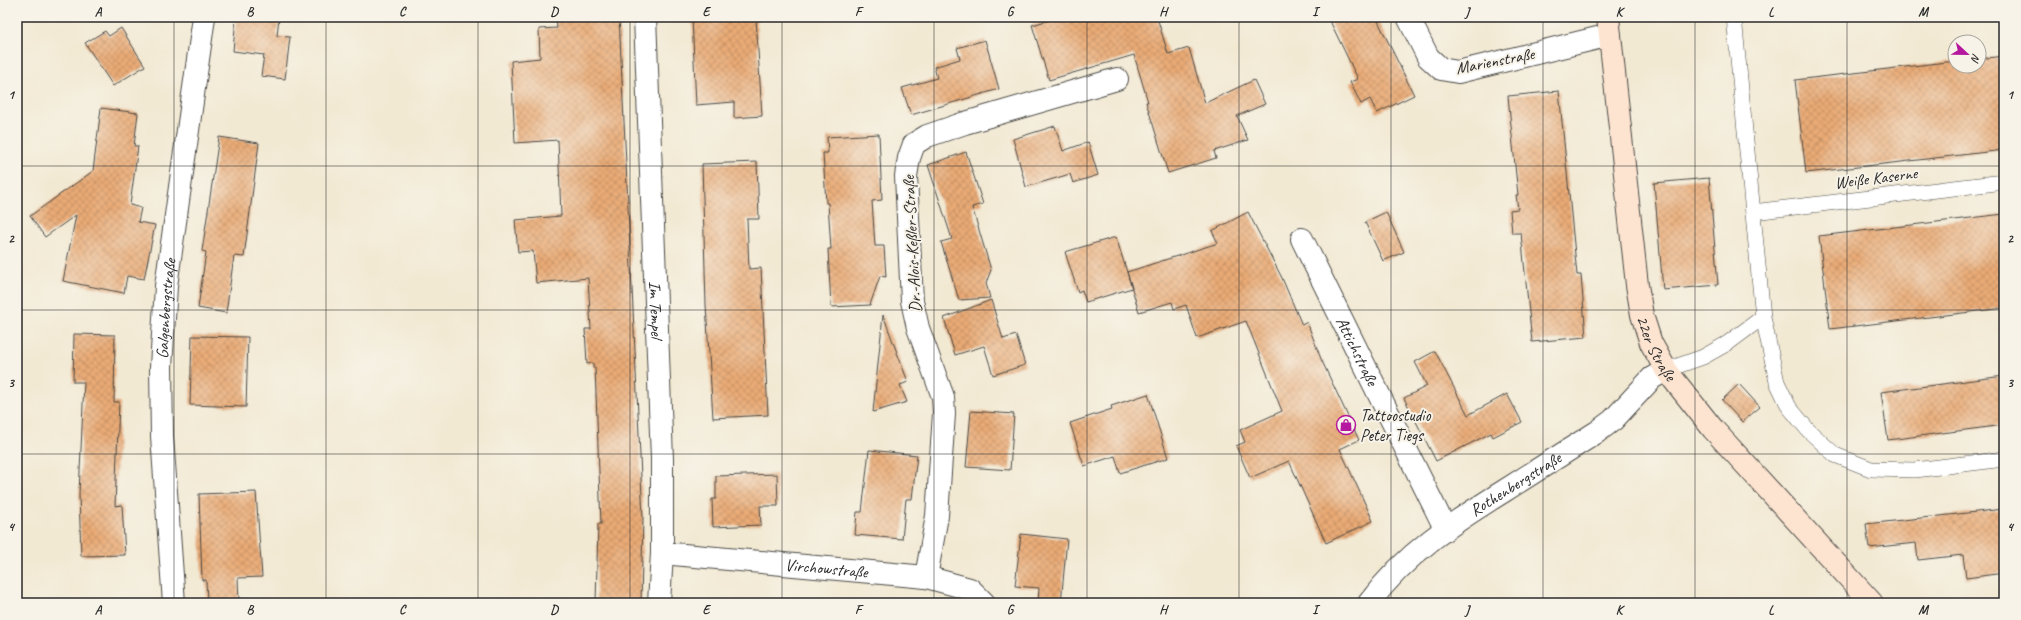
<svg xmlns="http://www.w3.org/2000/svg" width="2021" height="620" font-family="Caveat,sans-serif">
	<defs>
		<pattern id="building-cross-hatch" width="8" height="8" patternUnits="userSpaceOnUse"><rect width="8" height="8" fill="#eaab76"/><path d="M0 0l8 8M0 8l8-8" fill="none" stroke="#be8b61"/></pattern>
	</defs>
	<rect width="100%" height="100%" fill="#f7f3e8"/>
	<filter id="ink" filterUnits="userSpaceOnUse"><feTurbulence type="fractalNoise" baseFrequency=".025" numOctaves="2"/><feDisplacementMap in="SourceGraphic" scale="8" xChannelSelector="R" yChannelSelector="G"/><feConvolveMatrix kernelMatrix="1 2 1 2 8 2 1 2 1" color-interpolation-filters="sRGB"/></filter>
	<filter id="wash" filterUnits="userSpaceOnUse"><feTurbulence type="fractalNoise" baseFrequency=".012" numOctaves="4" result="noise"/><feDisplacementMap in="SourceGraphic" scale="16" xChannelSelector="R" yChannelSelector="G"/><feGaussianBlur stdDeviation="0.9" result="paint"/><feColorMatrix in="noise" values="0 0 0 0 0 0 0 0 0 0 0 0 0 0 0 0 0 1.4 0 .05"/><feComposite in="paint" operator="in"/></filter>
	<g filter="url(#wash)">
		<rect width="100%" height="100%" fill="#f2e9d3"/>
		<g id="blocks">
			<g fill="url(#building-cross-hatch)">
				<path d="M236 17H279L277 36 290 37 285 79 261 76 264 55 233 51Z"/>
				<path d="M556 17H619L643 518 641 603H596L598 524H601L595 368H593V363L587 364 585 329H591L588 278 536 283 533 251 518 252 515 220 561 216 558 140 515 143 511 61 540 58 539 29 557 28Z"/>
				<path d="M692 17H756L762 116 734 118V102L696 105Z"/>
				<path d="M1060 17H1157L1168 54 1189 48 1205 103 1254 80 1265 104 1237 116 1248 140 1214 151 1216 158 1168 173 1146 102H1148L1134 55 1049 80 1032 25Z"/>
				<path d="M1328 17H1376L1414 95 1377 113 1370 99 1361 104 1350 82 1358 79Z"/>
				<path d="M121 28 145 66 113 86 85 43 105 31 109 36Z"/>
				<path d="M985 40 999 89 911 115 902 88 937 78 934 67 960 59 957 48Z"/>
				<path d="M2004 56V150L1806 173 1795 80 1955 61V66H1979V59Z"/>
				<path d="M1559 91 1577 275H1581L1586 337 1532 342 1521 233H1512L1510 210 1518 209 1516 195H1518L1508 96Z"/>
				<path d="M101 108 138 113 134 146H138L130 205 141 208 138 222 155 225 144 279 127 276 124 293 63 281 76 215 45 237 30 216 93 171Z"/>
				<path d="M1055 126 1063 151 1088 142 1098 175 1073 183 1070 174 1026 187 1013 139Z"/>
				<path d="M879 134 882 200 872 201 875 246H884L886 277 880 276 870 305 831 307 828 249H831L828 203H826L823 153H828L827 137Z"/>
				<path d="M219 137 259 143 244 257 234 256 226 313 198 308 206 252 202 251Z"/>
				<path d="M966 152 983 204 972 207 991 270 986 283 990 298 959 300 941 242 952 239 928 165Z"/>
				<path d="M757 162 759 219H747L749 269 761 268 768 415 713 418 706 305 702 164Z"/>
				<path d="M1709 178 1718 285 1663 290 1654 183Z"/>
				<path d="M1248 212 1282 278 1302 325 1307 322 1321 359 1359 440 1340 449 1373 521 1326 543 1289 461 1250 478 1236 446 1245 442 1240 430 1282 411 1246 321 1197 338 1186 305 1174 309 1172 302 1139 312 1127 272 1218 243 1212 231Z"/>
				<path d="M1386 212 1404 252 1383 261 1365 222Z"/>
				<path d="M2004 214V308L1830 329 1819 236Z"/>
				<path d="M1116 237 1132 288 1086 302 1082 290 1078 292 1065 252Z"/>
				<path d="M991 300 1003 339 1016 335 1025 365 993 375 984 346 955 355 944 318Z"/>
				<path d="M883 315 908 382 900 385 907 402 873 412Z"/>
				<path d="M74 334 115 335 114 402H119L115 506 122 505 125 555 81 556 79 494 84 382H73Z"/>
				<path d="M192 336 248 337 246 407 190 405Z"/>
				<path d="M1435 351 1468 415 1507 394 1522 422 1493 437 1491 433 1436 461 1404 398 1427 386 1415 362Z"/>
				<path d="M2004 376V425L1888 440 1881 392Z"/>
				<path d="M1739 384 1760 407 1742 422 1722 400Z"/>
				<path d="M1148 394 1168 458 1120 473 1115 456 1084 466 1070 423 1112 409 1111 406Z"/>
				<path d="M971 411 1014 414 1010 470 966 467Z"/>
				<path d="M869 450 917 455 912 499H906L902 539 855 535 857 512H862Z"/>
				<path d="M777 474 778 506H760L761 525 713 527 712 499H716V476Z"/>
				<path d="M256 492 262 577 238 578 239 603H207L206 580H202L199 494Z"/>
				<path d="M2004 509V573L1966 578 1963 555 1918 560 1916 543 1869 548 1866 524Z"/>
				<path d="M1021 534 1067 539 1061 603H1038L1039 588 1015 586Z"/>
			</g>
		</g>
	</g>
	<g filter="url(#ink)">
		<use href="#blocks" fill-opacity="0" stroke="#494844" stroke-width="1"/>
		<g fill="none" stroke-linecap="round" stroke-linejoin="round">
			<g stroke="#494844" stroke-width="16">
				<g id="lane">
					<path d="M1734 17 1763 317 1777 382 1789 407 1808 430 1835 455 1871 469 1915 470 2004 459"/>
					<path d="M1753 212 2004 182"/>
					<path d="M1666 370 1703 357 1728 343 1763 317"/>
				</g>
			</g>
			<g stroke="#494844" stroke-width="24">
				<g id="street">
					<path id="s1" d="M645 17 662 459V553L659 603"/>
					<path d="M1408 17 1428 57 1441 69 1458 72 1610 35"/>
					<path id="s2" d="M1302 239 1445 528"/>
					<path id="s3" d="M662 553 926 577 970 589 984 603"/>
					<path d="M926 577 937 516 944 414 943 397 918 328 912 301 906 176 909 158 914 144 927 136 965 123 1117 79"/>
					<path id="s4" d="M174 603 162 436 161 367 166 286 204 17"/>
					<path id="s5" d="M1369 603C1407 552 1451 524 1504 491 1535 471 1566 452 1597 432L1613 420 1652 378 1666 370"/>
				</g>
			</g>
			<g stroke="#494844" stroke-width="24">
				<g id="secondary">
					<path id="s6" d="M1608 17 1637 285 1642 315 1651 343 1666 370 1713 429 1872 603"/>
				</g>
			</g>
			<use href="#lane" stroke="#fff" stroke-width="15"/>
			<use href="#street" stroke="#fff" stroke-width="22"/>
			<use href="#secondary" stroke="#fde4d0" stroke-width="22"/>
		</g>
	</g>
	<path fill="none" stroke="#2b2b2b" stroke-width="1" stroke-opacity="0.55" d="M174 17V603M326 17V603M478 17V603M630 17V603M782 17V603M934 17V603M1087 17V603M1239 17V603M1391 17V603M1543 17V603M1695 17V603M1847 17V603M17 166H2004M17 310H2004M17 454H2004"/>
	<defs>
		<g id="shop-ring" transform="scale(1)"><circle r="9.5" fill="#f7f3e8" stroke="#b5179e" stroke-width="1.5"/><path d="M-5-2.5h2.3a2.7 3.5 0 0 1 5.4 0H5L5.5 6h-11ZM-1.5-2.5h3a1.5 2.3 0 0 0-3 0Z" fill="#b5179e"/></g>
	</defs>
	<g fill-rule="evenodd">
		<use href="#shop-ring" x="1346" y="425"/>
	</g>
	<g text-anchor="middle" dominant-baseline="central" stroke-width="4" stroke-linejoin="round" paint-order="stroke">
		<g font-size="17" fill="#2b2b2b" stroke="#f7f3e8">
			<text transform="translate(1495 61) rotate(-11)">Marienstraße</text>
			<text transform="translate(1876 178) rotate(-7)">Weiße Kaserne</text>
			<text transform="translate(912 244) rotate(-93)">Dr.-Alois-Keßler-Straße</text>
			<text stroke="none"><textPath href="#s4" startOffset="295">Galgenbergstraße</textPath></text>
			<text stroke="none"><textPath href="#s1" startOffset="293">Im Tempel</textPath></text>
			<text stroke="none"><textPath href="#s6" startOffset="336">22er Straße</textPath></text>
			<text stroke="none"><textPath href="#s2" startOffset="125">Attichstraße</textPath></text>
			<text stroke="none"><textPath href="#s5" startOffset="190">Rothenbergstraße</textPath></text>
			<text stroke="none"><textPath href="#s3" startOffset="165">Virchowstraße</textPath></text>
		</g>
		<g font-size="17" fill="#2b2b2b" stroke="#f7f3e8" text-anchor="start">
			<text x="1360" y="415">Tattoostudio<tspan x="1360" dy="20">Peter Tiegs</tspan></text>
		</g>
	</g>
	<rect width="2021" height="620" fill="none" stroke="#f7f3e8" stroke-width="44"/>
	<g transform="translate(1967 54) rotate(112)"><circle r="19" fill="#f7f3e8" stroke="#a5a39c"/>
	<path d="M0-3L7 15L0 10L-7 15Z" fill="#b5179e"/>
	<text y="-6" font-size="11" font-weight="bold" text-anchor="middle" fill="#2b2b2b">N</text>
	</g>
	<rect x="22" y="22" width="1977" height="576" fill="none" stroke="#2b2b2b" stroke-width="1.5"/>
	<g font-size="13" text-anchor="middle" font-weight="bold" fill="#2b2b2b">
		<text x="98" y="16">A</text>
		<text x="250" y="16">B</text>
		<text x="402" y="16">C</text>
		<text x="554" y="16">D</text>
		<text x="706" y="16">E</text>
		<text x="858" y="16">F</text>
		<text x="1010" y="16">G</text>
		<text x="1163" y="16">H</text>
		<text x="1315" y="16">I</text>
		<text x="1467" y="16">J</text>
		<text x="1619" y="16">K</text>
		<text x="1771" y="16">L</text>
		<text x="1923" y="16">M</text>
		<text x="11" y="99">1</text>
		<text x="2010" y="99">1</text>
		<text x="11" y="243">2</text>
		<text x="2010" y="243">2</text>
		<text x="11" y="387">3</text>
		<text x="2010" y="387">3</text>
		<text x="11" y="531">4</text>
		<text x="2010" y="531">4</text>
		<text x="98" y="614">A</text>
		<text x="250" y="614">B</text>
		<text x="402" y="614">C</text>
		<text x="554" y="614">D</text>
		<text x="706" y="614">E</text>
		<text x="858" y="614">F</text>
		<text x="1010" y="614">G</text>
		<text x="1163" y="614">H</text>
		<text x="1315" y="614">I</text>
		<text x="1467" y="614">J</text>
		<text x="1619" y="614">K</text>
		<text x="1771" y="614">L</text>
		<text x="1923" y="614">M</text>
	</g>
</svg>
